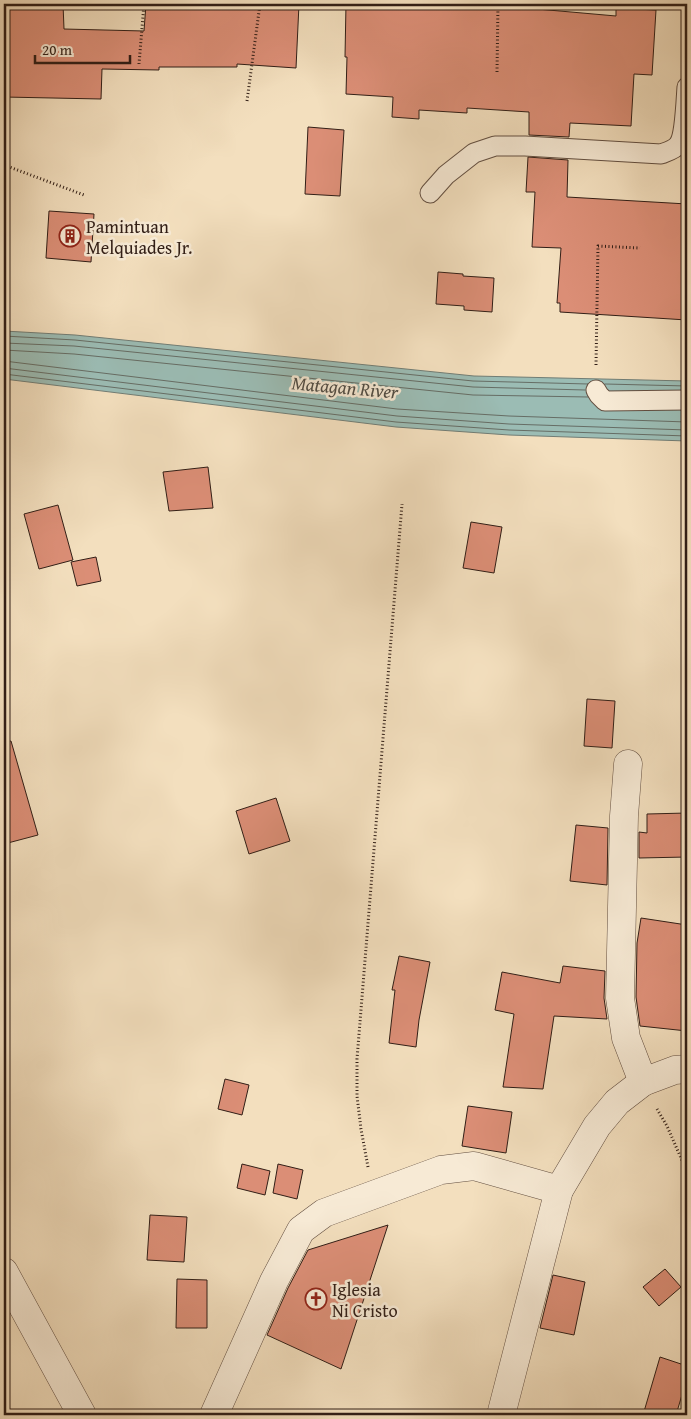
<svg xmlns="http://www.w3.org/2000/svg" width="691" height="1419" font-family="'Gentium Book Plus',serif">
	<rect width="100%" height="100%" fill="#f3dfbe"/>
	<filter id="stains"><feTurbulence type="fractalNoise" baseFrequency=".004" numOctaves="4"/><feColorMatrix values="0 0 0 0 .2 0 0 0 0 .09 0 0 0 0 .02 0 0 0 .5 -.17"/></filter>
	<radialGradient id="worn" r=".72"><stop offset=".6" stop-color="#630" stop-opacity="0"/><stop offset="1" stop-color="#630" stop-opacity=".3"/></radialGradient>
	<path fill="#9bbcb4" stroke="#717d75" d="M4 331 75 335 474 376 687 381V441L509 435 396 427 4 379Z"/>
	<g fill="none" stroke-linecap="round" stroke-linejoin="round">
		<g stroke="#666d65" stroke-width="1">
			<path d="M4 336 75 340 473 381 588 384"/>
			<path d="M4 343 74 346 473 387 585 390"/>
			<path d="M4 350 74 354 473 395 588 397"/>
			<path d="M4 361 397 409 509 416 687 422"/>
			<path d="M4 368 397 416 509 424 687 430"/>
			<path d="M4 374 396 422 509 430 687 436"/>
			<path d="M605 384 687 386"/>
		</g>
	</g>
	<g fill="#db8e76" stroke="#311e16">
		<path d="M38 4H63L64 29 144 31 146 4H299L296 68 237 64V67H159V70L102 69 101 99 4 97V7L38 9Z"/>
		<path d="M346 4H537V9L616 16V8L656 10 652 75 634 74 631 126 570 123 569 137 529 135V112L467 108V113L419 110V119L392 117 393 97 346 94 347 57H345Z"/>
		<path d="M308 127 344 130 340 196 305 194Z"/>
		<path d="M528 157 568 160 567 197 687 204V320L560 312V303H557L561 248 532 247 535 192H526Z"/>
		<path d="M49 211 94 214 91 262 46 258Z"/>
		<path d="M438 272 463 274V276L494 278 492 312 464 310V306L436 304Z"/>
		<path d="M208 467 213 508 169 511 163 472Z"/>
		<path d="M58 505 73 560 39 569 24 514Z"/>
		<path d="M471 522 502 527 494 573 463 568Z"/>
		<path d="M96 557 101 581 77 586 71 562Z"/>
		<path d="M587 699 615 701 612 748 584 746Z"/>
		<path d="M11 741 38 835 4 844V742Z"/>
		<path d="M276 798 290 841 249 854 236 811Z"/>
		<path d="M687 813V857L639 858V832L647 833V814Z"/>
		<path d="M576 825 608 828 607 885 570 881Z"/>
		<path d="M641 918 687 925V1031L640 1026 636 997 637 943Z"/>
		<path d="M399 956 430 962 419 1020 416 1047 389 1043 395 990H392Z"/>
		<path d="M563 966 605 971 604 998 607 1019 554 1016 543 1089 503 1087 514 1014 495 1010 502 972 560 983Z"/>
		<path d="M225 1079 249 1085 242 1115 218 1109Z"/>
		<path d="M468 1106 512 1112 506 1153 462 1146Z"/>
		<path d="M242 1164 270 1171 265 1195 237 1188Z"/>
		<path d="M278 1164 303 1170 297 1199 273 1193Z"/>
		<path d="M150 1215 187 1217 184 1262 147 1260Z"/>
		<path d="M388 1225 341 1369 267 1335 288 1288 308 1250Z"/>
		<path d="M665 1269 681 1287 659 1306 643 1287Z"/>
		<path d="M553 1275 585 1282 574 1335 540 1328Z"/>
		<path d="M177 1279 207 1280V1328H176Z"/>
		<path d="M660 1357 687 1366V1378L676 1415H643Z"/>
	</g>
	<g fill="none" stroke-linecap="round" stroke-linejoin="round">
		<g stroke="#624e40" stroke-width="21">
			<g id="lane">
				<path d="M430 193 446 175 474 153 495 146H525L661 154C666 152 674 150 678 145 685 137 686 99 687 87"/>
				<path d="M596 390 599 395 605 401 687 400"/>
			</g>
		</g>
		<g stroke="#624e40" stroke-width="29">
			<g id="street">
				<path d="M628 764 624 816 620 998 626 1038 643 1082"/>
				<path d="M4 1272 82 1415"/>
				<path d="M214 1415 274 1281 301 1230 324 1213 441 1170 474 1166 559 1190"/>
				<path d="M501 1415 559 1190 597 1126 617 1102 643 1082 675 1070 687 1069"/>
			</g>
		</g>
		<g stroke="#311e16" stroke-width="3" stroke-dasharray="1 2.5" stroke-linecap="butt">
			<path d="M139 64 144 4"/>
			<path d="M497 72 498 4"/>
			<path d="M247 101 260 4"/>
			<path d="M4 165 84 195"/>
			<path d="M596 365 598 246 640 248"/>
			<path d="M657 1109 667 1126 687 1172"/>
			<path d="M368 1167 361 1129 357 1096V1059L402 504"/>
		</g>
		<use href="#lane" stroke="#f7ead5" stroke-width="19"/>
		<use href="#street" stroke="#f7ead5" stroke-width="28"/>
	</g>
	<defs>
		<g id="building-ring" transform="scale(1.125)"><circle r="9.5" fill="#f7ead5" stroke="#8f2418" stroke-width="1.5"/><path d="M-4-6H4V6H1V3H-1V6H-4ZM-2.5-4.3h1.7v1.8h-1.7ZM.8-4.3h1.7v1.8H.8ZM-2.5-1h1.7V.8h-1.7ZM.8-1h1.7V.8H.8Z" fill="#8f2418"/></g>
		<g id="church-ring" transform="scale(1.125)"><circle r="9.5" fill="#f7ead5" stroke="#8f2418" stroke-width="1.5"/><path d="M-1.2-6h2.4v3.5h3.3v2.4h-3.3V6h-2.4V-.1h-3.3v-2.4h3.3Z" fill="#8f2418"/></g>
	</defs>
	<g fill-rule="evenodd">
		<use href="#building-ring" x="70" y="236"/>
		<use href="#church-ring" x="316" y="1299"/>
	</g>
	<g text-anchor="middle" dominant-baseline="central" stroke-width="5" stroke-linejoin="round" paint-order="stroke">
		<g font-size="18" fill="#311e16" stroke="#f7ead5" text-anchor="start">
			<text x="86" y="226">Pamintuan<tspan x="86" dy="21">Melquiades Jr.</tspan></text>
			<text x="332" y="1289">Iglesia<tspan x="332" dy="21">Ni Cristo</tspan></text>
		</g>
		<g font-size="19" font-style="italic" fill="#514d45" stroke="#f7ead5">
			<text transform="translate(345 387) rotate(5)">Matagan River</text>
		</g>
	</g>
	<rect width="691" height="1419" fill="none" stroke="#f3dfbe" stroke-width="20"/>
	<rect x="5" y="5" width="681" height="1409" fill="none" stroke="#311e16" stroke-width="2.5"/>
	<rect x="10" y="10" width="671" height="1399" fill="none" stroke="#311e16"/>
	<path d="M35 55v8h95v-8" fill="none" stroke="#311e16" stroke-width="2.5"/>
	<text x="42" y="55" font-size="15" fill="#311e16" stroke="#f7ead5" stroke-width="4" paint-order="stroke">20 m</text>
	<rect width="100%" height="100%" filter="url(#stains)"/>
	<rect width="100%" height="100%" fill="url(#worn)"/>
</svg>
